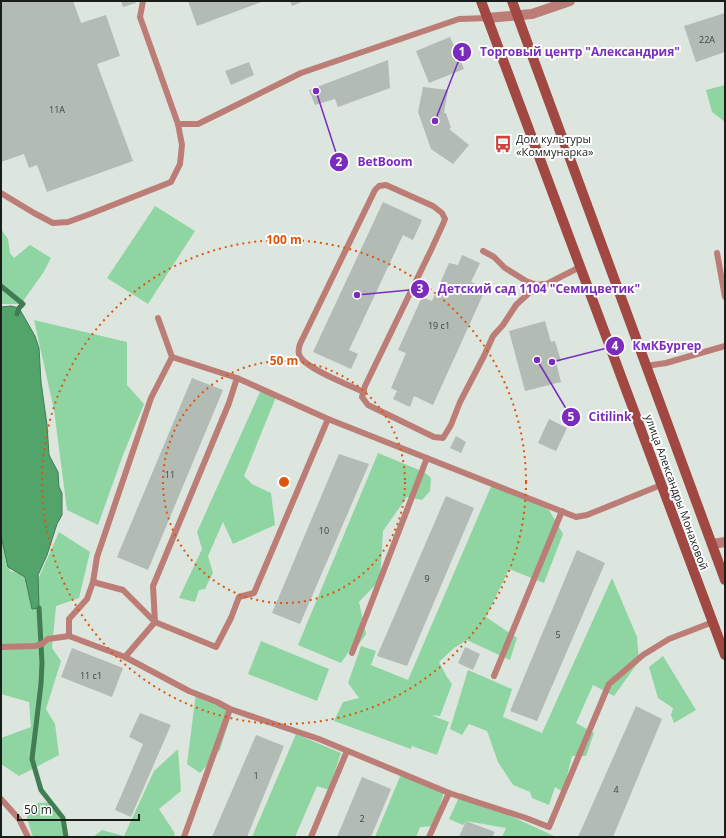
<svg xmlns="http://www.w3.org/2000/svg" width="726" height="838" font-family="'Open Sans',sans-serif">
	<rect width="100%" height="100%" fill="#dce6de"/>
	<g fill="#8fd5a1">
		<path d="M725 85V122L712 112 706 90Z"/>
		<path d="M155 206 195 231 148 304 107 278Z"/>
		<path d="M1 229 8 239 10 253 14 258 30 245 51 258 43 273 21 304H1Z"/>
		<path d="M34 320 127 342V385L144 404 123 455 98 525 67 510 54 410Z"/>
		<path d="M260 392 276 397 244 476 252 484 271 493 275 525 233 544 223 522 208 556 213 573 205 589 199 590 195 602 179 598 202 549 197 532Z"/>
		<path d="M378 453 424 472 431 478 430 491 422 500 407 497 383 531 380 580 359 602 366 634 359 644 350 650 341 663 298 645Z"/>
		<path d="M493 482 549 510 563 534 544 583 509 569 486 617 517 638 510 660 467 640 454 648 439 662 447 677 452 684 440 716 431 715 449 722 437 755 412 746 411 749 334 721 343 702 359 698 348 683 361 646 376 651 371 665 408 680Z"/>
		<path d="M1 520 10 571 39 577 59 532 90 552 79 598 56 606 52 648 61 661 46 709 55 724 59 755 19 776 1 764V738L31 727 29 702 1 694Z"/>
		<path d="M612 578 637 637 639 661 614 696 593 685 576 723 594 733 586 756H572L563 792 555 787 549 805 532 798 530 792 513 785 498 762 487 731 469 724 462 735 450 729 468 670 512 689 503 717 542 733Z"/>
		<path d="M261 641 329 669 317 701 248 674Z"/>
		<path d="M663 656 696 710 674 723 671 715 673 708 658 698 649 667Z"/>
		<path d="M196 693 233 708 220 750 200 773 187 764Z"/>
		<path d="M296 734 341 753 329 790 317 786 295 837H252Z"/>
		<path d="M178 749 181 791 159 809 174 832 175 837H93L102 830 124 836 154 771Z"/>
		<path d="M401 774 444 792 434 826 420 827 416 837H375Z"/>
		<path d="M461 793 556 837H502L506 828 466 821 463 825 449 819Z"/>
		<path d="M52 802 66 831 67 837H35L32 835 27 818 28 811 35 807 38 803Z"/>
	</g>
	<path fill="#52a46b" stroke="#417c53" d="M11 306 19 308 35 336 39 348 41 382 47 425 49 455 58 472 59 487 62 493V515L57 524 47 555 38 575 39 608 32 609 25 577 8 567 1 536V307Z"/>
	<g fill="none" stroke-linecap="round" stroke-linejoin="round">
		<g stroke="#417c53" stroke-width="5">
			<path d="M1 286 23 304 19 308 17 314"/>
			<path d="M39 608 42 663 41 684 32 759 41 790 63 818 66 837"/>
		</g>
	</g>
	<g fill="#b2bbb4">
		<path d="M1 1H73L81 23 106 15 120 56 97 64 133 161 47 192 37 165 29 168 24 154 1 162Z"/>
		<path d="M121 1H136V3L123 7Z"/>
		<path d="M188 1H264L197 26Z"/>
		<path d="M290 1H304L292 6Z"/>
		<path d="M725 13V52L696 62 684 26Z"/>
		<path d="M450 37 464 69 429 83 416 51Z"/>
		<path d="M388 60 390 88 338 107 335 99 315 105 309 90Z"/>
		<path d="M249 62 254 75 231 85 225 71Z"/>
		<path d="M423 87 448 90 444 113H446L451 128 449 129 469 145 453 164 431 149 418 112Z"/>
		<path d="M383 202 422 220 413 240 403 235 349 350 358 354 351 369 313 352Z"/>
		<path d="M462 255 480 263 471 282 486 288 433 405 414 396 410 407 393 399 397 391 391 388 406 353 398 350 422 297 432 301 449 263 458 265Z"/>
		<path d="M545 321 551 342 555 341 561 361 556 362 561 382 525 391 509 331Z"/>
		<path d="M192 378 223 390 148 570 117 557Z"/>
		<path d="M549 419 567 428 556 451 538 443Z"/>
		<path d="M456 436 466 442 461 453 450 448Z"/>
		<path d="M339 454 369 464 300 624 272 613Z"/>
		<path d="M446 496 474 508 407 666 377 656Z"/>
		<path d="M577 550 605 563 537 721 510 711Z"/>
		<path d="M465 647 480 654 473 670 458 663Z"/>
		<path d="M72 648 123 668 112 697 61 677Z"/>
		<path d="M636 706 662 719 613 837H578Z"/>
		<path d="M140 713 171 725 131 817 115 810 143 744 129 737Z"/>
		<path d="M256 735 284 746 247 837H212Z"/>
		<path d="M362 777 391 789 371 837H337Z"/>
		<path d="M466 821 495 832 492 837H459Z"/>
	</g>
	<g fill="none" stroke-linecap="round" stroke-linejoin="round">
		<g stroke="#bc7d77" stroke-width="6">
			<path d="M178 124H198L301 73 459 19 487 18"/>
			<path d="M1 193 34 213 53 223 68 222 90 214 171 182 180 164 182 145 178 124 140 17 143 1"/>
			<path d="M483 251 494 257 505 268 526 281 537 285 543 284"/>
			<path d="M717 253 725 297"/>
			<path d="M158 318 172 357 237 378 328 419 576 517 587 515 661 485"/>
			<path d="M172 357 151 398 97 557 93 582 87 599 69 619V636L125 657 189 691 217 702 230 709 319 739 449 793 526 818 549 827 609 684 643 655 669 639 713 622"/>
			<path d="M646 366 666 363 725 346"/>
			<path d="M364 392C351 386 301 367 299 354 298 351 299 347 300 344L375 190 379 186 386 185 433 206 442 213 445 219 443 224 432 248 365 386 362 397 368 405 434 437 443 438 451 425 460 402 484 356 493 336 503 325 516 305 529 293 580 267"/>
			<path d="M93 582 123 590 155 622 216 647 231 618 239 597 254 593 328 419"/>
			<path d="M1 647 35 646 42 644 48 639 69 636"/>
			<path d="M352 653 427 458"/>
			<path d="M125 657 155 622 153 586 229 403 237 378"/>
			<path d="M494 676 562 511"/>
			<path d="M1 799 19 819 28 837"/>
			<path d="M184 837 230 709"/>
			<path d="M311 837 347 751"/>
			<path d="M429 837 449 793"/>
		</g>
		<g stroke="#bc7d77" stroke-width="10">
			<path d="M487 18 532 14 570 1"/>
			<path d="M712 544 725 542"/>
		</g>
		<g stroke="#a24843" stroke-width="10">
			<path d="M481 1 725 655"/>
			<path d="M512 1 725 580"/>
		</g>
	</g>
	<g fill="none" stroke="#de560d" stroke-width="2" stroke-dasharray="2 4">
		<circle cx="284" cy="482" r="121"/>
		<circle cx="284" cy="482" r="242"/>
	</g>
	<defs>
		<g id="bus-bare" transform="scale(1.38)"><path d="M-5-6H5V4H4V6H2V4H-2V6H-4V4H-5ZM-3.5-4V0h7V-4ZM-3.5 1.2v1.5H-2V1.2ZM2 1.2v1.5H3.5V1.2Z" fill="#d0413e" stroke="#fff" stroke-width="2.5" paint-order="stroke"/></g>
	</defs>
	<g fill-rule="evenodd">
		<use href="#bus-bare" x="503" y="144"/>
	</g>
	<g text-anchor="middle" dominant-baseline="central" stroke-width="4" stroke-linejoin="round" paint-order="stroke">
		<g font-size="9" fill="#404541">
			<text x="707" y="39">22А</text>
			<text x="57" y="109">11А</text>
			<text x="439" y="325">19 с1</text>
			<text x="170" y="474">11</text>
			<text x="324" y="530">10</text>
			<text x="427" y="578">9</text>
			<text x="558" y="634">5</text>
			<text x="91" y="675">11 с1</text>
			<text x="256" y="775">1</text>
			<text x="616" y="789">4</text>
			<text x="362" y="818">2</text>
		</g>
		<g font-size="11" fill="#1a1e1b" stroke="#fff" text-anchor="start">
			<text x="516" y="138">Дом культуры<tspan x="516" dy="13">«Коммунарка»</tspan></text>
		</g>
		<g font-size="11" fill="#1a1e1b" stroke="#fff">
			<text transform="translate(677 492) rotate(70)">улица Александры Монаховой</text>
		</g>
	</g>
	<circle cx="284" cy="482" r="6" fill="#de560d" stroke="#fff" stroke-width="2"/>
	<g font-size="12" text-anchor="middle" font-weight="bold" fill="#de560d" stroke="#fff" stroke-width="4" stroke-linejoin="round" paint-order="stroke">
		<text x="284" y="244">100 m</text>
		<text x="284" y="365">50 m</text>
	</g>
	<path fill="none" stroke="#7b2cbf" stroke-width="1.5" d="M435 121L462 52M316 91L339 162M357 295L420 289M552 362L615 346M537 360L571 417"/>
	<g fill="#7b2cbf" stroke="#fff" stroke-width="1.5">
		<circle cx="435" cy="121" r="4"/>
		<circle cx="316" cy="91" r="4"/>
		<circle cx="357" cy="295" r="4"/>
		<circle cx="552" cy="362" r="4"/>
		<circle cx="537" cy="360" r="4"/>
		<circle cx="462" cy="52" r="10"/>
		<circle cx="339" cy="162" r="10"/>
		<circle cx="420" cy="289" r="10"/>
		<circle cx="615" cy="346" r="10"/>
		<circle cx="571" cy="417" r="10"/>
	</g>
	<g font-size="12" text-anchor="middle" font-weight="bold" fill="#fff">
		<text x="462" y="56">1</text>
		<text x="339" y="166">2</text>
		<text x="420" y="293">3</text>
		<text x="615" y="350">4</text>
		<text x="571" y="421">5</text>
	</g>
	<g font-size="12" text-anchor="middle" font-weight="bold" fill="#7b2cbf" stroke="#fff" stroke-width="4" stroke-linejoin="round" paint-order="stroke">
		<text x="580" y="56">Торговый центр "Александрия"</text>
		<text x="385" y="166">BetBoom</text>
		<text x="539" y="293">Детский сад 1104 "Семицветик"</text>
		<text x="667" y="350">КмКБургер</text>
		<text x="610" y="421">Citilink</text>
	</g>
	<rect width="726" height="838" fill="none" stroke="#1a1e1b" stroke-width="4"/>
	<path d="M18 814v6h121v-6" fill="none" stroke="#1a1e1b" stroke-width="2"/>
	<text x="24" y="814" font-size="12" fill="#1a1e1b" stroke="#ffffff" stroke-width="3" paint-order="stroke">50 m</text>
</svg>
